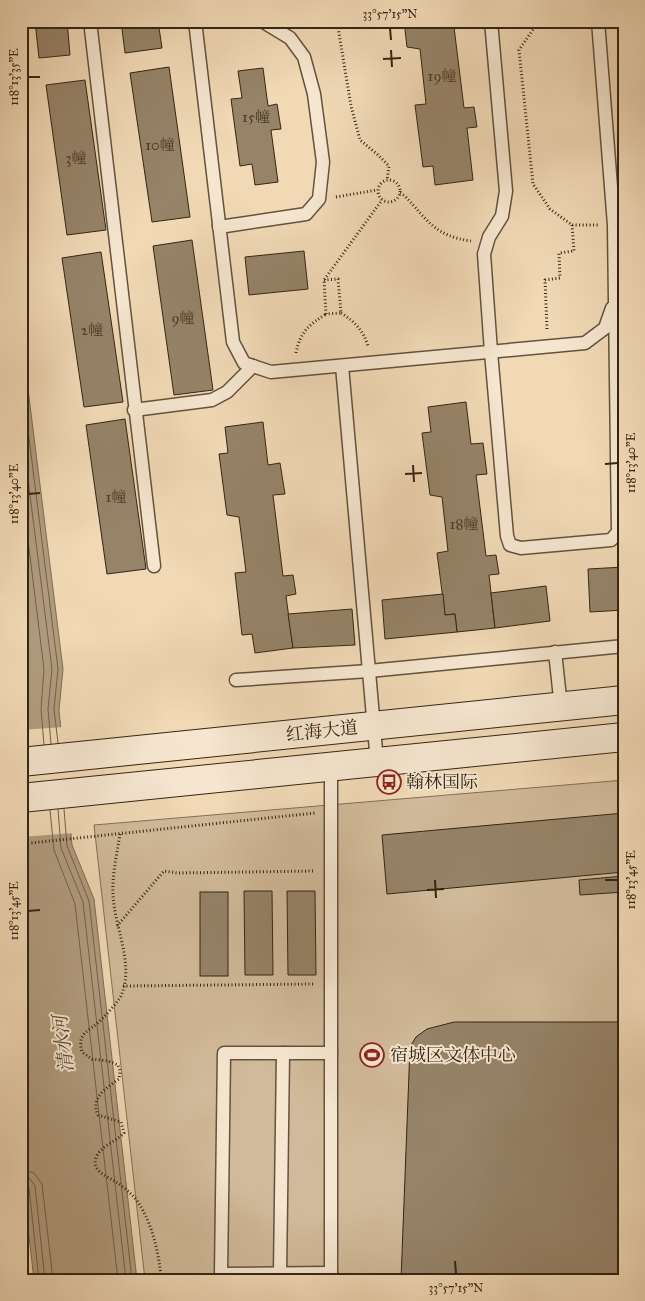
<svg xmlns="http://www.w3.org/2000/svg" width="645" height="1301" font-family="'IM FELL Great Primer','Noto Serif SC',serif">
	<rect width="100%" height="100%" fill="#f1d9b6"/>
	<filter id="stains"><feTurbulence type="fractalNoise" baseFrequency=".004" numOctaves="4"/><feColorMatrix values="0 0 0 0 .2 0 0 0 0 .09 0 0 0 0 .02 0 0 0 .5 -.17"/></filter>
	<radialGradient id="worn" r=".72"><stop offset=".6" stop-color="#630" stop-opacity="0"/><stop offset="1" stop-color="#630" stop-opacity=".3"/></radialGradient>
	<path fill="#d1ba9a" stroke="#827056" d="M624 780V1280H145L94 825Z"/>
	<path fill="#b19c7f" stroke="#7f6c54" d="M21 333 63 669 59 710 72 845 94 899 137 1280H34L21 1167Z"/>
	<path fill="#f1d9b6" d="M64 727 74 833 21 837V730Z"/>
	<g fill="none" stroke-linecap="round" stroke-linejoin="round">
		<g stroke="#726049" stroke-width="1">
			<path d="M21 374 58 669 54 709 58 743"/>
			<path d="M21 424 52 669 48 709 51 744"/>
			<path d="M21 484 44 669 41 709 44 745"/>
			<path d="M58 809 61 848 83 902 126 1280"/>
			<path d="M64 809 67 846 89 901 132 1280"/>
			<path d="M50 810 54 850 75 904 118 1280"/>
			<path d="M21 1169 34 1173 42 1184 53 1280"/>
			<path d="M21 1177 30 1179 35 1186 45 1280"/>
			<path d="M21 1183 26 1184 29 1188 39 1280"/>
		</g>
	</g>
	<g fill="#968368" stroke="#342513">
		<path d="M35 21H67L70 55 39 58Z"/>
		<path d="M121 21H158L162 48 125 53Z"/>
		<path d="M404 21H464L465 26 454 27 464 108 474 107 477 127 467 128 473 180 435 185 433 166 423 167 415 105 426 104 420 49 407 47Z"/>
		<path d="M169 67 190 217 152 222 130 73Z"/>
		<path d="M263 68 268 106 277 104 281 129 271 130 278 182 255 185 252 164 240 166 231 99 242 98 238 71Z"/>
		<path d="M85 80 106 230 67 235 46 85Z"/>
		<path d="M192 240 213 390 174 395 153 246Z"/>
		<path d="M304 251 308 289 249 295 245 257Z"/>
		<path d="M101 252 123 402 84 407 62 258Z"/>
		<path d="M466 402 471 444 483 443 487 474 476 475 486 556 496 555 499 574 489 575 495 628 457 632 455 614 445 615 437 553 448 551 442 497 430 495 422 433 431 432 428 407Z"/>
		<path d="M125 419 146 569 107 574 86 425Z"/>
		<path d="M263 422 268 465 280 463 285 494 273 495 283 576 293 575 296 594 286 596 293 648 255 653 252 634 242 635 235 573 246 572 239 517 227 515 219 454 228 453 225 427Z"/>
		<path d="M624 567V610L590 612 588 569Z"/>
		<path d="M546 586 550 621 495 628 491 593Z"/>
		<path d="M443 594 445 615 455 614 457 632 385 639 382 600Z"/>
		<path d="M352 609 355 645 293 648 288 614Z"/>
		<path d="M624 813V872L387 894 382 835Z"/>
		<path d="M624 876V892L580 895 579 880Z"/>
		<path d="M244 891H272L273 975H245Z"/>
		<path d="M287 891H315L316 975H288Z"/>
		<rect x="200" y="892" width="28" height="84"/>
		<path d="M454 1022H624V1280H401L410 1047 416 1037 427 1029Z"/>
	</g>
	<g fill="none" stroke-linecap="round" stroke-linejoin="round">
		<g stroke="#63523c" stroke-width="15">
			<g id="lane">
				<path d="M90 21 154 566"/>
				<path d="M195 21 233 342 244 363 271 372 585 343 605 328 612 308"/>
				<path d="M491 21 506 191 502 216 489 237 484 254 491 352 507 536 510 545 521 548 611 540 618 532 614 225 598 21"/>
				<path d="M219 227 306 214 319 199 323 162 314 94 304 57 290 38 262 21"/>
				<path d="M342 366 377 762"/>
				<path d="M134 410 212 400 227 392 253 366"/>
				<path d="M555 652 561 707"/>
				<path d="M236 680 369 671 624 646"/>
				<path d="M331 1053H224L221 1274 331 1273"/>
				<path d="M280 1273 283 1053"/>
				<path d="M331 1280V767"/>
			</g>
		</g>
		<g stroke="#342513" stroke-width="30">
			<g id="secondary">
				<path d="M21 762 624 700"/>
				<path d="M21 798 624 737"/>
			</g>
		</g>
		<g stroke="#342513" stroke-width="3" stroke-dasharray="1 2.5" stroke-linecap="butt">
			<path d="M337 21 351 106 360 140 377 154 389 166 387 180"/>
			<path d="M539 21 519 50 533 184 550 209 572 225H599"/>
			<circle cx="389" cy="191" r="11"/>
			<path d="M400 193 405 196C428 221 435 236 471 241"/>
			<path d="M336 197 377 190"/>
			<path d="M324 280 338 279 341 313 326 314 324 280 382 200"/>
			<path d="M341 313C355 322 363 330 368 346"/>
			<path d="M547 329 545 280 560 278 559 253 574 251 572 225"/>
			<path d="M296 353C300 332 309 325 326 314"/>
			<path d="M120 834C117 853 112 875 113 894 114 927 135 964 121 996 118 1002 104 1017 99 1022 87 1032 77 1034 82 1052L92 1059 108 1061 118 1065 120 1071 119 1079C106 1088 90 1098 98 1115L121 1122 124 1133C116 1142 100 1146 96 1158 92 1172 107 1176 116 1182 121 1185 127 1190 131 1194 150 1212 160 1255 161 1280"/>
			<path d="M21 844 315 813"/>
			<path d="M117 926 164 871 178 873 315 871"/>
			<path d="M123 986 315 984"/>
			<path d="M161 1278 204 1275"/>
		</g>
		<use href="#lane" stroke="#f6e6d0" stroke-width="12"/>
		<use href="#secondary" stroke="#f6e6d0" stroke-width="28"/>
	</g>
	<path fill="none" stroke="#342513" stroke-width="2" d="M390 28 391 40M391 50 392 67M383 59 401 58M28 77H40M605 464 618 463M413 465 414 482M405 474 422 473M28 494 40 493M435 880 436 898M605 880H618M427 890 444 889M28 911 40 910M455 1261 456 1274"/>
	<defs>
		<g id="bus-ring" transform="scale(1.25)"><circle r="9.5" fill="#f6e6d0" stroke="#8f2418" stroke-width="1.5"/><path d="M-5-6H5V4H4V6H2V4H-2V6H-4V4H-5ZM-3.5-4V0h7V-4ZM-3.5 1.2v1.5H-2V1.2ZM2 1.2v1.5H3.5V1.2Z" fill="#8f2418"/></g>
		<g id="stadium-ring" transform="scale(1.25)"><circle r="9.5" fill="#f6e6d0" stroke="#8f2418" stroke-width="1.5"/><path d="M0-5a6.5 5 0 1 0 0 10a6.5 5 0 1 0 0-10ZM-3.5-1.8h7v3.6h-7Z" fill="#8f2418"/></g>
	</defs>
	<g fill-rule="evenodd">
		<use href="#bus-ring" x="389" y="782"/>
		<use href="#stadium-ring" x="372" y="1055"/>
	</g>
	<g text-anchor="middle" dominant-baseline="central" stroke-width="4" stroke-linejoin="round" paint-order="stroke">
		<g font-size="15" fill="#4c3c28">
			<text x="442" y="76">19幢</text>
			<text x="256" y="117">15幢</text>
			<text x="160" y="145">10幢</text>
			<text x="76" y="158">3幢</text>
			<text x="183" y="318">9幢</text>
			<text x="92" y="330">2幢</text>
			<text x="116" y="497">1幢</text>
			<text x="464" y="524">18幢</text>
		</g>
		<g font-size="18" fill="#342513" stroke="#f6e6d0">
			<text transform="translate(322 731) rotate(-6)">红海大道</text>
		</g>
		<g font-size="18" fill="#342513" stroke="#f6e6d0" text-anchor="start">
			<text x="406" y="782">翰林国际</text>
			<text x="390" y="1055">宿城区文体中心</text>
		</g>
		<g font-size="19" font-style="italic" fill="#5a4933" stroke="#f6e6d0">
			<text transform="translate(63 1044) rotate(-97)">清水河</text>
		</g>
	</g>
	<rect width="645" height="1301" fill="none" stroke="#f1d9b6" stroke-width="55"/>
	<rect x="28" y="28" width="590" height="1246" fill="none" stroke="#342513" stroke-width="2"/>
	<g font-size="12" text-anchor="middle" fill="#342513">
		<text x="390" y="18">33°57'15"N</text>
		<text transform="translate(14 77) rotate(-90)" y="4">118°13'35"E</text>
		<text transform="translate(631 463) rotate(-90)" y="4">118°13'40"E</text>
		<text transform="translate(14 494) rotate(-90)" y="4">118°13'40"E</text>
		<text transform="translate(631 880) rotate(-90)" y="4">118°13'45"E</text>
		<text transform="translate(14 911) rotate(-90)" y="4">118°13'45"E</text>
		<text x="456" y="1292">33°57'15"N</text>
	</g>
	<rect width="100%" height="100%" filter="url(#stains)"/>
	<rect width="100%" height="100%" fill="url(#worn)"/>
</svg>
